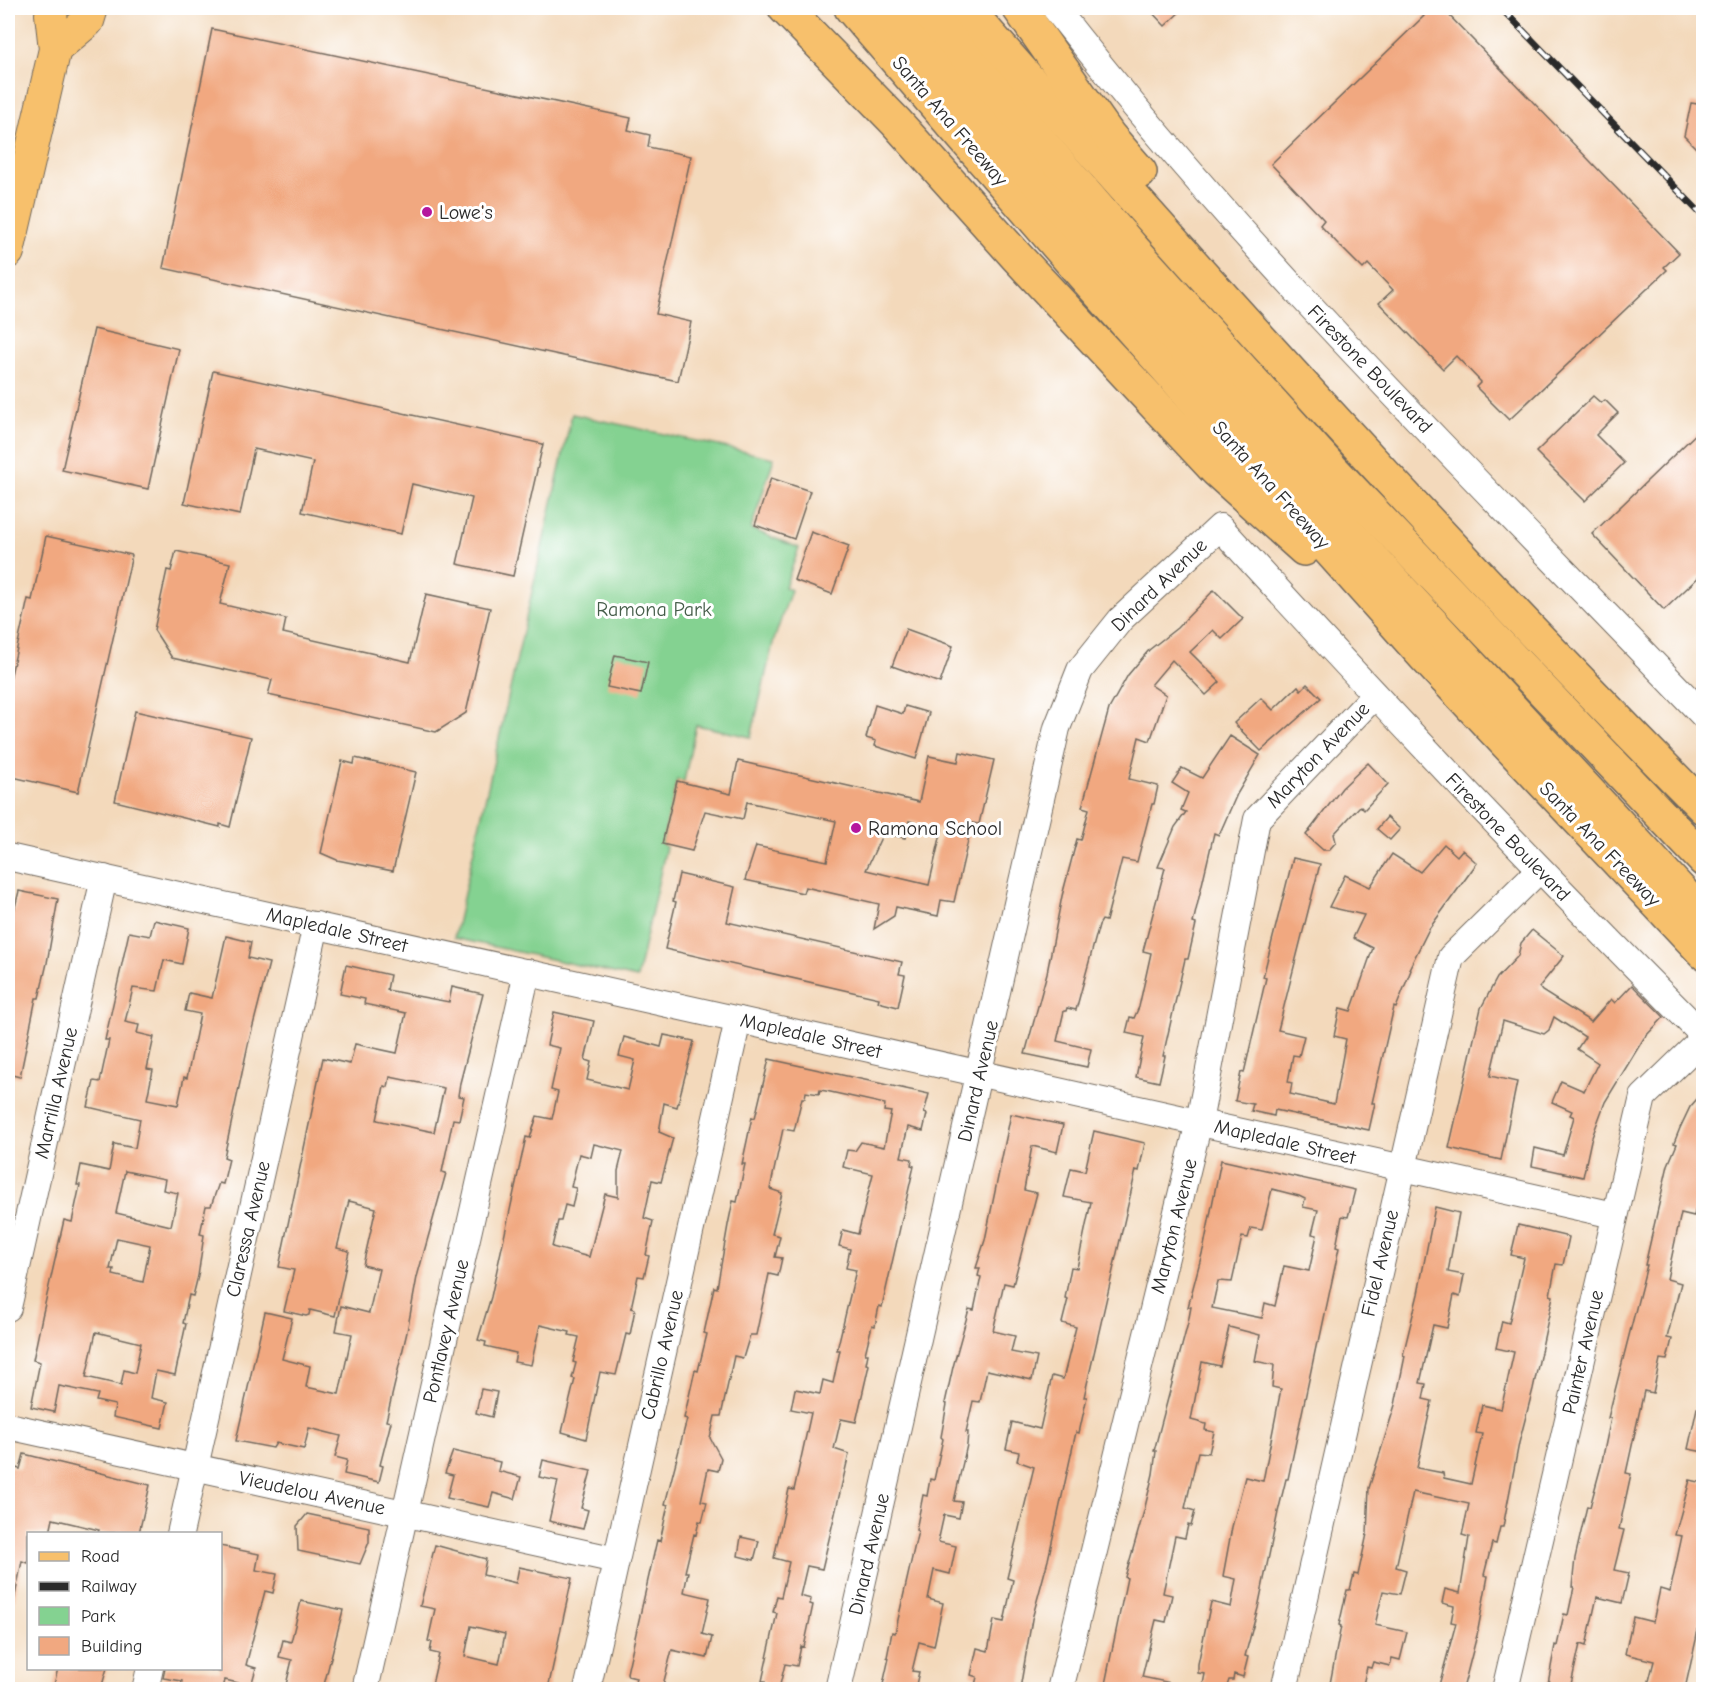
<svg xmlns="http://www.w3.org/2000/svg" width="1711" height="1697" font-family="'Comic Neue',sans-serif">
	<rect width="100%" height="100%" fill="#fff"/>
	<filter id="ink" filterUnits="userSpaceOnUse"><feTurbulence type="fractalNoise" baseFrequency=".0167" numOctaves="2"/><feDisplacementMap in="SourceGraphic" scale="12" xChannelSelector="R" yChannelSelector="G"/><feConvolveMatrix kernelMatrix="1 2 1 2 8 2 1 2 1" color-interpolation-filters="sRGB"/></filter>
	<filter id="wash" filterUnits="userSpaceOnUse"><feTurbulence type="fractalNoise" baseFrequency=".008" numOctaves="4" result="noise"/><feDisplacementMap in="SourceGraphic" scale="24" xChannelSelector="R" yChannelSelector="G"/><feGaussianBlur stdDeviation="1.35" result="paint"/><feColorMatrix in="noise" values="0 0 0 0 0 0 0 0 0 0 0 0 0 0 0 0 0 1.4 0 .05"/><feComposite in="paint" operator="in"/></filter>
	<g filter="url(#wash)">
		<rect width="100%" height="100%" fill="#f3d9bb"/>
		<path fill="#84d291" stroke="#587e5e" stroke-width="1.5" d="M572 414 774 458 751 529 799 548 785 587 791 590 773 643 751 737 696 725 684 781 677 780 662 844 666 847 637 978 454 938Z"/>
		<g id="blocks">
			<g fill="#f1a880" fill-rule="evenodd">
				<path d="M1148 8H1184L1165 26Z"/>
				<path d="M1415 8H1442L1679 253 1664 267 1667 270 1509 420 1476 387 1481 382 1456 356 1443 369 1379 303 1393 290 1368 264 1363 269 1339 245 1320 225 1324 220 1271 164 1424 16Z"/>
				<path d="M212 29 631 118 628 130 650 135 648 147 691 156 656 314 691 322 678 381 163 268Z"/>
				<path d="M1691 103 1704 105V156L1684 136Z"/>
				<path d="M94 329 179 349 148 489 62 470Z"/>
				<path d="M213 371 543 444 513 576 457 564 472 498 412 484 401 534 302 512 313 462 254 449 240 515 184 503Z"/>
				<path d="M1593 396 1601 403 1605 400 1618 413 1596 435 1624 463 1585 501 1536 452Z"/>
				<path d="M1704 426V572L1664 610 1592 534Z"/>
				<path d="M771 478 810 491 794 539 755 525Z"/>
				<path d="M811 532 849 546 832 594 794 580Z"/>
				<path d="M46 536 132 555 78 792 8 776V688L28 599 32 600Z"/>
				<path d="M176 551 230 563 220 604 286 619 283 633 410 662 426 594 490 608 466 713 436 732 268 695 272 680 172 658 154 630 167 570 171 571Z"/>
				<path d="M1214 590 1243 619 1222 639 1213 630 1190 652 1220 682 1206 695 1172 660 1151 685 1166 695 1150 741 1139 737 1129 779 1158 786 1154 804H1152L1137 862 1122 859 1106 921 1102 920 1099 925 1076 1010 1067 1008 1066 1011H1064L1057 1041 1091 1049 1087 1067 1025 1054 1047 973 1062 896 1077 839 1081 840 1089 809 1082 807 1109 709 1128 675 1149 650 1177 628Z"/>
				<path d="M906 629 953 646 940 683 892 666Z"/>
				<path d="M615 655 648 662 641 694 607 687Z"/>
				<path d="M1307 684 1321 698 1261 751 1234 723 1261 698 1273 710 1298 686 1301 690Z"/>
				<path d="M875 705 903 714 905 706 929 713 916 759 875 746 876 741 866 738Z"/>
				<path d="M135 711 251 737 230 827 220 824V827L115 801Z"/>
				<path d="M1230 736 1260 755 1237 794 1219 835 1214 833 1193 923 1196 924 1188 959H1185L1163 1056H1165L1159 1082 1136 1077 1144 1037 1126 1033 1130 1017 1134 1018 1139 1007 1151 953 1143 951 1165 868 1158 867 1175 827 1186 812 1181 810 1188 793 1172 783 1182 768 1202 778Z"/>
				<path d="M960 752 994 760 979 824 972 823 954 902 941 900 938 916 896 907 894 916 874 929 879 904 805 887 803 893 745 880 756 846 827 861 836 821 747 802 743 819 705 811 692 851 662 844 677 781 731 794 738 761 919 802 929 756 958 762ZM909 821 942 829 929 885 866 870 883 833 905 838Z"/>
				<path d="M355 758 416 772 393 871 337 860 321 853 342 761 354 764Z"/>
				<path d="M1368 763 1388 784 1364 810 1360 806 1334 834 1336 842 1329 850H1323L1306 835 1342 788Z"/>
				<path d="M1387 817 1400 829 1390 840 1377 829Z"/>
				<path d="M1444 844 1457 856 1462 850 1477 863 1429 929 1409 969 1411 970 1396 1008 1394 1007 1372 1103H1375L1369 1130 1275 1110 1274 1116 1251 1111 1253 1104 1235 1101 1241 1072 1244 1073 1266 978 1263 977 1293 858 1320 864 1278 1030 1304 1036 1299 1056 1293 1055 1288 1082 1292 1083 1290 1094 1334 1104 1346 1039 1334 1036 1340 1008 1351 1011 1373 948 1353 938 1364 915 1329 907 1345 875 1370 887 1392 854 1420 872Z"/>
				<path d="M679 874 735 887 727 922 902 962 899 974 905 975 898 1007 878 1002 879 998 665 949 676 902 673 901Z"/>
				<path d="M19 891 58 899 47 963 39 998H36L20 1077 8 1074V909L14 911Z"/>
				<path d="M154 920 189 928 182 964 164 960 157 991 133 988 125 1022 139 1025 137 1033 154 1037 147 1069 153 1070 147 1099 178 1105 184 1077 187 1078 200 1014 185 1011 189 993 212 998 226 936 251 942 248 958 269 963 248 1045 224 1157 229 1159 223 1184 219 1183 211 1206H206L200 1234 204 1235 198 1276 193 1296 189 1295 183 1323 186 1324 175 1375 156 1371 151 1398 168 1402 162 1428 113 1417 115 1405 96 1401 98 1394 59 1386 54 1412 31 1407 40 1362 33 1360 42 1317 64 1220 72 1222 80 1185H77L81 1165 109 1171 114 1144 135 1148 140 1119 88 1107 94 1081 100 1082 109 1040H105L129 932 150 936ZM125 1171 165 1179 163 1190 178 1193 171 1226 116 1213ZM117 1238 150 1245 143 1282 113 1275 114 1269H110ZM96 1332 141 1343 135 1373 124 1370 121 1385 86 1377Z"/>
				<path d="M1532 930 1564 956 1539 987 1542 991 1591 1022 1611 999 1615 1003 1632 985 1664 1017 1644 1038 1605 1102 1591 1140 1583 1177 1532 1166 1535 1148 1563 1155 1574 1117 1570 1115 1572 1111 1552 1102 1561 1081 1584 1091 1598 1063 1577 1049 1585 1037 1554 1017 1549 1030 1544 1034 1503 1021 1490 1076 1517 1082 1501 1160 1449 1148 1481 1008 1497 978 1518 956 1521 943Z"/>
				<path d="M346 965 390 975 387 990 422 997 449 1002 452 987 483 994 460 1083 458 1096 464 1097 459 1120 453 1119 442 1172 446 1173 417 1277 407 1332 386 1421 391 1422 380 1465 383 1466 379 1482 344 1474 347 1460 335 1457 341 1436 309 1428 304 1449 276 1443 273 1448 236 1441 265 1312 292 1318 282 1359 310 1366 306 1387 339 1394 352 1334 336 1331 341 1306 369 1313 379 1269 363 1265 376 1208 349 1201 337 1248 349 1251 335 1316 310 1310 309 1315 306 1316 284 1311 294 1270 279 1267 323 1058 350 1064 355 1044 397 1053 406 1013 364 1004 365 999 340 994ZM390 1077 444 1088 434 1132 377 1120 384 1086 388 1087Z"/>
				<path d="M554 1012 594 1021 585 1060 591 1062 587 1080 628 1090 635 1060 619 1056 624 1037 661 1047 664 1035 694 1041 677 1107 664 1103 659 1132 673 1138 661 1182 652 1180 644 1218 653 1221 646 1255 649 1256 644 1277 638 1276 631 1308 635 1309 630 1335 626 1334 616 1375 600 1372 586 1439 562 1432 575 1379 572 1378 576 1363 573 1362 579 1337 569 1335 570 1332 540 1325 531 1365 514 1362 516 1353 485 1346 486 1342 478 1340 491 1297 526 1137 530 1138 537 1116 552 1119 558 1092 551 1090 560 1048 547 1045ZM594 1144 623 1151 618 1171V1197L605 1194 589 1257 552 1247 558 1221H561L565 1205 572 1207 576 1188 571 1187 579 1154 591 1157Z"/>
				<path d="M769 1059 929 1094 924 1113 927 1114 923 1131 908 1127 901 1157 912 1159 911 1165 914 1166 882 1307 879 1306 875 1326 872 1325 865 1354H868L866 1364 869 1365 856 1422 841 1419 834 1449 849 1454 822 1569 807 1566 800 1596 811 1599 810 1604 813 1605 804 1647 801 1646 797 1666 785 1664 779 1689H763L765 1681H762L777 1613 773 1612 777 1596 781 1597 789 1562 774 1558 789 1489 794 1490 811 1413 791 1409 795 1389 820 1394 823 1380 833 1383 840 1350H837L856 1270 846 1268 850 1249 839 1246 843 1230 858 1234 873 1174 843 1167 847 1150 855 1151 861 1142 884 1147 891 1112 884 1111 885 1104 826 1091 820 1090 819 1094 806 1092 805 1098H802L794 1131 783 1129 770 1189 782 1193 772 1234 780 1236 775 1257 782 1258 778 1276 769 1274 756 1335H750L743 1358 734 1356 721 1416H715L710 1438 721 1458 718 1471 708 1469 701 1501 707 1502 702 1522 699 1521 696 1535 694 1534 685 1572H688L684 1592 710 1598 702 1634 712 1637 707 1658 672 1650 662 1689H652L634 1686 636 1678 628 1676 627 1673 657 1540 660 1541 668 1505 665 1504 687 1419 684 1418 695 1370 698 1371 707 1334 704 1333 714 1287 717 1288 728 1225 733 1201 737 1202 745 1164H742L747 1141 752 1117 755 1118Z"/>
				<path d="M1704 1091V1175L1694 1216 1681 1213 1667 1279 1681 1283 1667 1338 1672 1339 1667 1360 1660 1359 1653 1393 1644 1391 1626 1473 1631 1474 1619 1529 1624 1530 1614 1570 1629 1573 1622 1603 1597 1597 1586 1646 1580 1644 1570 1689H1547L1555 1645 1557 1646 1564 1614 1568 1615 1574 1587H1572L1575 1558 1587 1506 1590 1507 1601 1466 1611 1418H1608L1647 1265H1645L1668 1165 1677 1144 1674 1143 1680 1128 1690 1107Z"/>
				<path d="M1011 1114 1063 1125 1057 1152 1032 1146 1024 1190 1037 1193 1013 1285 1004 1283 993 1331 1015 1336 1011 1352 1037 1357 1032 1380 987 1370 980 1402 973 1401 966 1432H968L967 1445 954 1501 962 1502 959 1518 944 1515 938 1542 956 1546 950 1574 934 1570 928 1599 943 1603 934 1646 919 1642 912 1671 919 1672 915 1689H882L889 1658 887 1657 892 1632 895 1633 918 1531 916 1530 923 1495 927 1496 930 1479 934 1480 943 1439 941 1437 947 1404 945 1403 953 1367 969 1309 974 1310 981 1277 978 1276 980 1268H976L985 1240Z"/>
				<path d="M1094 1131 1145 1143 1139 1171 1136 1170 1084 1397H1087L1079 1433 1076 1432 1048 1560 1032 1619 1020 1689H974L977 1677 971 1675 977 1648 988 1651 994 1620 1004 1622 1013 1580 1007 1578 1034 1467 1017 1461 1019 1452 1006 1449 1012 1422 1040 1429 1052 1376 1063 1379 1076 1327 1062 1323 1068 1299 1065 1298 1071 1267 1077 1268 1091 1202 1064 1197 1071 1168 1085 1171Z"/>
				<path d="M1221 1160 1355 1190 1348 1217 1342 1216 1336 1247 1339 1248 1319 1342H1317L1288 1479H1286L1278 1512 1258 1608 1245 1656 1248 1657 1243 1677 1234 1674 1233 1680H1229L1226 1689 1203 1684 1205 1674 1198 1673V1664L1211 1602 1231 1607 1236 1579 1223 1576 1232 1527 1245 1477 1263 1481 1281 1389 1272 1387 1274 1365 1255 1361 1260 1335 1229 1327 1220 1366 1202 1362 1191 1420 1206 1424 1205 1430 1214 1432 1209 1453 1198 1452 1185 1508 1195 1511 1191 1526 1188 1525 1185 1538 1175 1536 1163 1593 1172 1595 1166 1622 1156 1620 1142 1677 1171 1683 1170 1689H1104L1127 1578 1125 1577 1144 1511 1153 1474 1156 1451H1154L1188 1323 1191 1307H1188L1204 1246ZM1272 1189 1299 1196 1305 1199 1303 1207 1318 1210 1312 1234 1317 1235 1309 1271 1284 1266 1275 1306 1265 1303 1262 1318 1212 1308 1218 1281 1232 1282 1242 1237 1248 1238 1251 1228 1262 1230Z"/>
				<path d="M1435 1207 1459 1213 1448 1272 1464 1275 1460 1297 1454 1295 1447 1328 1433 1325 1420 1383 1426 1384 1423 1399 1432 1401 1417 1468 1443 1473 1444 1478 1471 1484 1482 1434 1476 1433 1482 1405 1501 1409 1514 1352 1496 1348 1502 1321 1509 1323 1524 1258 1511 1255 1518 1225 1569 1237 1563 1265 1556 1264 1550 1295 1553 1296 1533 1389 1519 1443 1503 1527H1500L1496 1544 1492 1543 1484 1575 1488 1576 1477 1635 1463 1689H1438L1456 1623 1451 1622 1454 1606 1442 1603 1445 1589 1460 1593 1469 1537 1462 1535 1469 1504 1413 1492 1396 1567 1406 1570 1400 1594 1383 1591 1375 1625 1407 1632 1400 1660 1392 1658 1390 1666 1373 1662 1371 1668 1367 1667 1362 1689H1329L1341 1626 1339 1625 1347 1590H1350L1354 1574 1358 1575 1367 1534 1369 1488 1395 1405 1405 1356 1403 1355 1418 1294Z"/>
				<path d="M481 1389 497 1392 492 1417 476 1413Z"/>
				<path d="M1697 1408 1704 1409V1452L1688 1449Z"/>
				<path d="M453 1451 500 1462 498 1471 521 1477 515 1499 493 1493 489 1507 447 1498 453 1475 445 1473Z"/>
				<path d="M24 1454 150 1485 139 1533H98L99 1530 53 1519 50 1533H28V1563L22 1561 14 1601 8 1600V1466L20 1469Z"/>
				<path d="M543 1460 591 1471 581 1508 588 1510 583 1529 549 1521 558 1481 539 1477Z"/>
				<path d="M1690 1480 1704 1483V1598L1696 1640 1685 1689H1647L1654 1661 1625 1654 1633 1617 1653 1622 1660 1589 1670 1592 1682 1536 1675 1535Z"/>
				<path d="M307 1514 369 1527V1542L360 1564 298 1551 297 1526Z"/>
				<path d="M741 1537 759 1541 754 1560 738 1556Z"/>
				<path d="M435 1545 486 1559 483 1575 516 1583 519 1567 572 1578 548 1689H431L439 1654 430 1652 432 1642 428 1641 435 1609 420 1606ZM471 1626 505 1634 499 1664 465 1656Z"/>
				<path d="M220 1546 259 1554 256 1570 277 1574 273 1593 265 1591 246 1665 256 1668 251 1686 225 1680 223 1689H181L182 1681 163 1678 165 1668H203L220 1672Z"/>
				<path d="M301 1601 343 1610 323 1689H285L292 1660 279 1657 283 1640 291 1642Z"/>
				<path d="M58 1668H107L101 1689H53Z"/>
			</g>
		</g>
	</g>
	<g filter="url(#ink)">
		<use href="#blocks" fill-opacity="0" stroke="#71685d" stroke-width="1.5"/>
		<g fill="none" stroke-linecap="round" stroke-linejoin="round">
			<g stroke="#71685d" stroke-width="28">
				<g id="minor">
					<path d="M1055 8C1252 261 1482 484 1704 716"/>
					<path d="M8 857 1614 1215"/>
					<path d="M8 1308 104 878"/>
					<path d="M8 1426 616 1560"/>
					<path d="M180 1534 316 925"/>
					<path d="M145 1690 150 1668"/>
					<path d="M365 1690 527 972"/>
					<path d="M587 1690 738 1020"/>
					<path d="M838 1690 1057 728 1080 670 1121 619 1220 527C1378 700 1538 870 1704 1036"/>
					<path d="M1060 1690 1199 1122 1257 819 1374 696"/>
					<path d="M1284 1690 1451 957 1539 870"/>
					<path d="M1505 1690 1643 1097 1704 1038"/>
				</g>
			</g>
			<g stroke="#71685d" stroke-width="34">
				<g id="major">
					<path d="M55 49 88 21 92 8"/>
					<path d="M8 252 55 49 51 14 53 8"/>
				</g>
			</g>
			<g stroke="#71685d" stroke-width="36">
				<g id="highway">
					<path d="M785 8 896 122 1017 257 1216 470 1304 549"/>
					<path d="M851 8 1083 275 1426 658 1704 953"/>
					<path d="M884 8 1340 524 1704 916"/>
					<path d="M925 8 1135 251 1332 469 1704 860"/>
					<path d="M966 8C1205 281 1448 550 1704 808"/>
					<path d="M1019 8 1109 136 1140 172"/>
				</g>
			</g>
			<use href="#minor" stroke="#fff" stroke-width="26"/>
			<use href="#major" stroke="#f7c06c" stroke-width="32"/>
			<use href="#highway" stroke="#f7c06c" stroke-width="33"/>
			<g stroke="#2b2b2b" stroke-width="7">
				<path id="rail" d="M1501 8 1704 217"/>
			</g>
			<use href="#rail" stroke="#fff" stroke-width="4.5" stroke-dasharray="14" stroke-linecap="butt"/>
		</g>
	</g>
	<g fill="#b5179e" stroke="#fff" stroke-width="2">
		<circle cx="427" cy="212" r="6"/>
		<circle cx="856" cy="828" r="6"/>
	</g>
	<g text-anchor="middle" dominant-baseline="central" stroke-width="6" stroke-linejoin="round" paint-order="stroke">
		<g font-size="20" fill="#2b2b2b" stroke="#fff">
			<text transform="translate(950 121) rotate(49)">Santa Ana Freeway</text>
			<text transform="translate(1370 369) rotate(46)">Firestone Boulevard</text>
			<text transform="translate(1271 485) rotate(48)">Santa Ana Freeway</text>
			<text transform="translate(1159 585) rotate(-44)">Dinard Avenue</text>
			<text transform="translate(1318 755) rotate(-46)">Maryton Avenue</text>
			<text transform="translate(1508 837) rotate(46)">Firestone Boulevard</text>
			<text transform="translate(1600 844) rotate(46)">Santa Ana Freeway</text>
			<text transform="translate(337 930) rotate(13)">Mapledale Street</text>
			<text transform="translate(811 1036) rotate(13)">Mapledale Street</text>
			<text transform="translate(978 1081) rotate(-77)">Dinard Avenue</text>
			<text transform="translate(56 1093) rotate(-77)">Marrilla Avenue</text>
			<text transform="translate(1285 1142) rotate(13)">Mapledale Street</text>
			<text transform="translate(1174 1226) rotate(-76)">Maryton Avenue</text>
			<text transform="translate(248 1229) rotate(-77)">Claressa Avenue</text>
			<text transform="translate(1380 1263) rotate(-77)">Fidel Avenue</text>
			<text transform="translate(446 1331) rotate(-77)">Pontlavey Avenue</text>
			<text transform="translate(1583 1352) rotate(-77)">Painter Avenue</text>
			<text transform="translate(662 1355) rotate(-77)">Cabrillo Avenue</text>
			<text transform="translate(312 1493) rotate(12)">Vieudelou Avenue</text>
			<text transform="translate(869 1554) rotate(-77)">Dinard Avenue</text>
		</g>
		<g font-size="20" fill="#2b2b2b" stroke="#fff" text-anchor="start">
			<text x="439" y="212">Lowe's</text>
			<text x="868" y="828">Ramona School</text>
		</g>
		<g font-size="20" fill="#465d4a" stroke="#fff">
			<text x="654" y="609">Ramona Park</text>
		</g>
	</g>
	<rect width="1711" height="1697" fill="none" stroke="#fff" stroke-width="30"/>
	<rect x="27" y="1532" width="195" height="138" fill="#ffffff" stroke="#aaaaaa" stroke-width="1.5"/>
	<rect x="39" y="1552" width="30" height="9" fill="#f7c06c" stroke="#aaaaaa" stroke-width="1.5"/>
	<text x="81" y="1562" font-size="18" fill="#2b2b2b">Road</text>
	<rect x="39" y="1582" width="30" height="9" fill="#2b2b2b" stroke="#aaaaaa" stroke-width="1.5"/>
	<text x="81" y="1592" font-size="18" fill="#2b2b2b">Railway</text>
	<rect x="39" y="1607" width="30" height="18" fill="#84d291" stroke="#aaaaaa" stroke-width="1.5"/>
	<text x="81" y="1622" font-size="18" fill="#2b2b2b">Park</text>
	<rect x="39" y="1637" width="30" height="18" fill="#f1a880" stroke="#aaaaaa" stroke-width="1.5"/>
	<text x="81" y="1652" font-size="18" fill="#2b2b2b">Building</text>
</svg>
